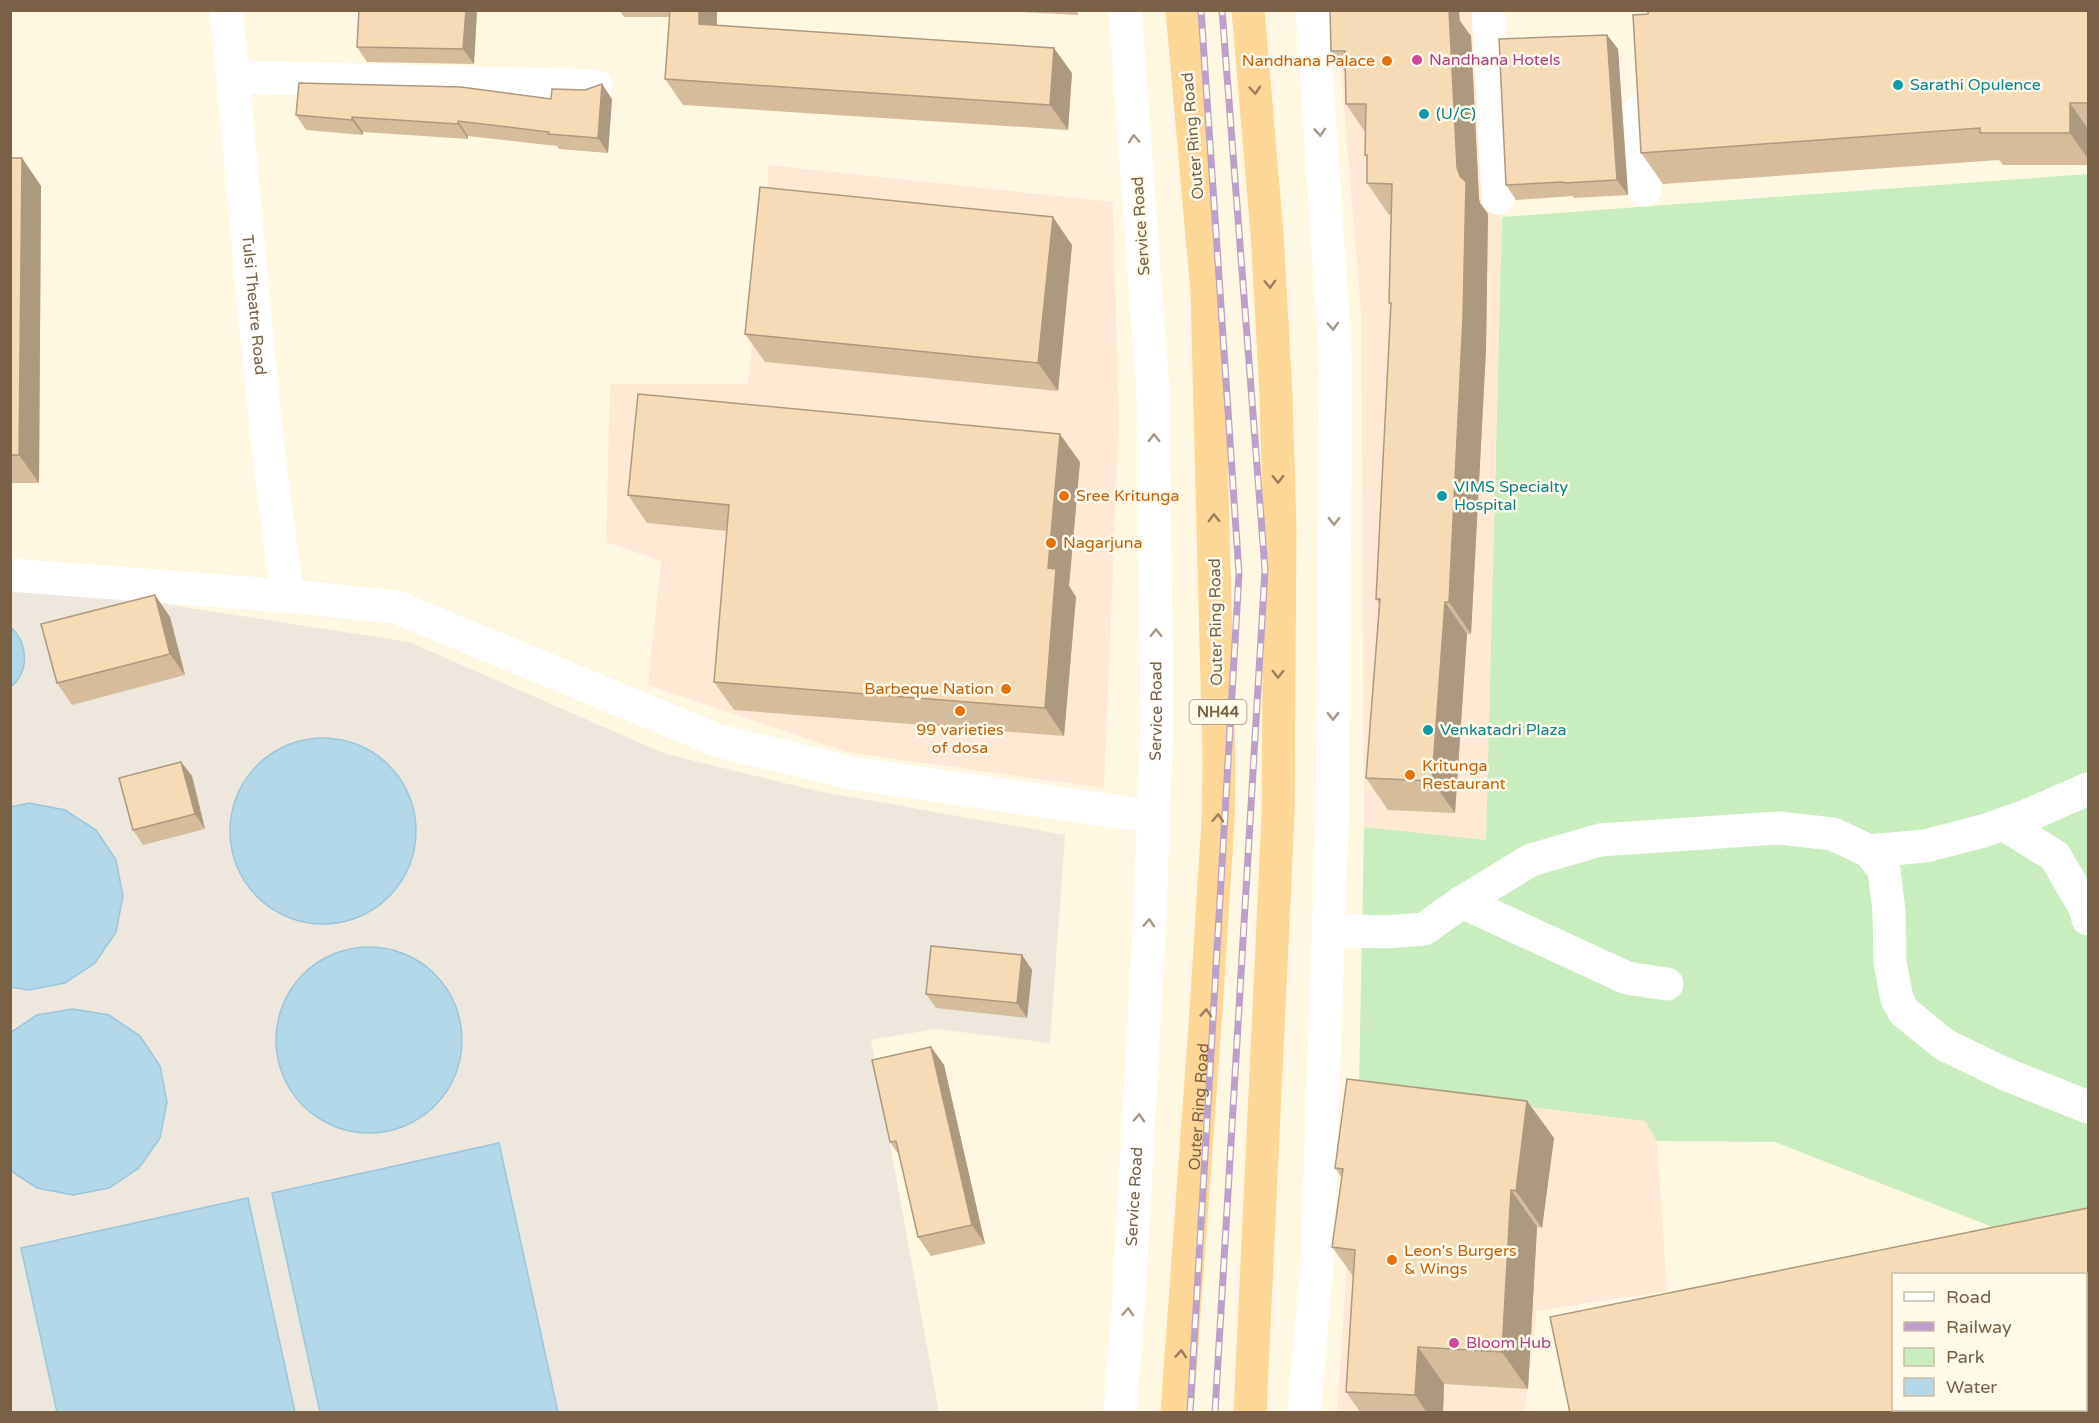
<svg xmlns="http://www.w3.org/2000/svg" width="2099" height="1423" font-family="'Varela Round',sans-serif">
	<rect width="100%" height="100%" fill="#fef8e2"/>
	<g fill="#ffe9d5">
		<path d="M1336 11H1488L1502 217 1486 841 1364 827 1361 314Z"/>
		<path d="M769 165 1113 202 1119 422 1104 788 846 752 648 685 661 561 606 542 610 384H748Z"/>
		<path d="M1359 1087 1645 1121 1657 1141 1667 1291 1537 1311 1525 1412H1337Z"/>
	</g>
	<path fill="#ede7dd" d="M10 580 409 642 666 754 817 791 1065 835 1050 1043 936 1029 871 1040 939 1412H11Z"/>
	<path fill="#caedbf" d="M2088 174V1211L2000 1230 1775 1142 1657 1141 1645 1121 1359 1087 1364 827 1486 840 1502 217Z"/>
	<g fill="#b5d8e9" stroke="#9ac6dc" stroke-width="1.5">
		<path d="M11 627C28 644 30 670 11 687Z"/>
		<circle cx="323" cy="831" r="93"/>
		<path d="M29 803 65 810 96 830 116 860 123 896 116 932 95 963 65 983 29 990 11 987 10 807Z"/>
		<circle cx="369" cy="1040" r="93"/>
		<path d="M73 1009 109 1015 140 1036 160 1066 167 1102 160 1138 139 1168 109 1188 73 1195 37 1188 11 1171 10 1033 37 1015Z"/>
		<path d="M499 1143 558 1412H320L272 1193Z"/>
		<path d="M248 1198 295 1412H57L21 1248Z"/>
	</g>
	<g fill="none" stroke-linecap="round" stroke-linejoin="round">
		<g stroke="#fff" stroke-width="33">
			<path d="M1488 10 1498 198"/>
			<path d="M233 77 596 86"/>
			<path d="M1640 111 1645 190"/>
			<path d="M10 575 288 596"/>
			<path d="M2003 824 2055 856 2085 908 2088 919"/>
			<path d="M1869 851 1925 846 1983 831 2026 816 2088 789"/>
			<path d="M1462 902 1627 978 1667 984"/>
			<path d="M1328 930 1385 932 1424 929 1462 902 1531 860 1600 840 1778 828 1833 834 1869 851 1884 870 1889 911 1890 963 1897 999 1904 1012 1945 1045 2005 1074 2088 1107"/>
		</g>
		<g stroke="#fff" stroke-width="33">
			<path id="s1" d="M226 10C247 206 258 402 288 596L396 607 719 741 851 773 1153 817"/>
			<path id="s2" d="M1120 1412 1129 1296 1150 914 1157 720 1153 393 1125 10"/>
			<path d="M1304 1412 1317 1265 1332 825 1336 365 1312 10"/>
		</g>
		<g stroke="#fed696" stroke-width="33">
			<path d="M1248 10 1267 233 1276 395 1280 529 1278 816 1250 1412"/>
			<path id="s3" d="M1177 1412 1206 1011 1218 821 1219 761 1207 293 1182 10"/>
		</g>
		<g stroke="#bda0c9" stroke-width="7">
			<g id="rail">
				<path d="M1190 1412 1239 574 1201 10"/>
				<path d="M1215 1412 1265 570 1222 10"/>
			</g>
		</g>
		<use href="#rail" stroke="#fffaea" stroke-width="4.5" stroke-dasharray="14" stroke-linecap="butt"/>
	</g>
	<g fill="#d4bc9d">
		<path d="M359 10H477L474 64 367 62 357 47Z"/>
		<path d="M619 10H717V25L1072 73 1068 130 683 105 665 79 670 17H624Z"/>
		<path d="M979 10H1078V15Z"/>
		<path d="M2088 10V165H2003L1999 160 1663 184 1641 153 1648 14Z"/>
		<path d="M1460 21 1471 36 1479 199 1480 203 1488 214 1486 349 1471 634H1467L1455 813 1388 810 1366 778 1379 604 1376 599 1391 305 1389 303 1391 215H1389L1367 183V158L1365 155V132L1346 104 1345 72 1331 51Z"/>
		<path d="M1607 35 1618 49 1628 195 1574 198 1573 196 1516 200 1506 185Z"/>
		<path d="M551 99H612L608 153 559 149 557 146 468 136V139L363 132V135L306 130 296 115Z"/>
		<path d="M10 158H22L41 186 39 483H10Z"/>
		<path d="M1072 245 1058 391 765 362 745 334Z"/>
		<path d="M1080 462 1069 586 1076 597 1064 736 734 710 714 682 727 531 647 523 628 495Z"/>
		<path d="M155 595 170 617 185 675 72 705 57 683Z"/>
		<path d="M181 762 192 776 205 829 143 845 133 830Z"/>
		<path d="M1022 955 1032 970 1027 1018 936 1008 926 994Z"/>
		<path d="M931 1047 944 1065 985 1244 931 1256 918 1237 899 1155 890 1142Z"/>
		<path d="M1527 1101 1554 1138 1542 1228 1537 1227 1528 1389 1444 1384 1443 1413H1361L1346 1392 1353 1276 1332 1247 1342 1178 1335 1168Z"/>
	</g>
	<g fill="#ac9980">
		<path d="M466 10H477L474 64 463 49Z"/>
		<path d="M699 10H717L716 49 699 24Z"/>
		<path d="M1443 10H1459L1460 21 1471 36 1479 199 1480 203 1488 214 1486 349 1471 634 1449 602 1460 176 1457 167Z"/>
		<path d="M1607 35 1618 49 1628 195 1617 180Z"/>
		<path d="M1054 48 1072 73 1068 130 1050 105Z"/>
		<path d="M602 84 612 99 608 153 598 138Z"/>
		<path d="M2070 103 2088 129V159L2070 133Z"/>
		<path d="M352 117 363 132V135L352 120Z"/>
		<path d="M458 121 468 136V139L458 124Z"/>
		<path d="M22 158 41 186 39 483 19 455Z"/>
		<path d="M1053 217 1072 245 1058 391 1038 363Z"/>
		<path d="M1060 434 1080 462 1069 586 1076 597 1064 736 1045 708 1048 568Z"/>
		<path d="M155 595 170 617 185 675 170 654Z"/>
		<path d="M1445 602 1467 634 1455 813 1432 781Z"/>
		<path d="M181 762 192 776 205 829 195 814Z"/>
		<path d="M1022 955 1032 970 1027 1018 1017 1003Z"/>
		<path d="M931 1047 944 1065 985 1244 972 1225Z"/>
		<path d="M1527 1101 1554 1138 1542 1228 1516 1191Z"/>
		<path d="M1511 1190 1537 1227 1528 1389 1502 1352Z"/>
		<path d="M1418 1347 1444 1384 1443 1413H1427L1415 1395Z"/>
	</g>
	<g fill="#f6dbb7" stroke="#ac9980" stroke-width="1.5" fill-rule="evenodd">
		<path d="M359 10H466L463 49 357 47Z"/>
		<path d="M670 10H699V24L1054 48 1050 105 665 79Z"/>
		<path d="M1330 10H1449L1457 167 1460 176 1466 182 1463 317 1449 602H1445L1432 781 1366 778 1380 599H1376L1391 303H1389L1392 184 1367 183V155H1365L1366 104H1346L1345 51H1331Z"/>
		<path d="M1648 10H2088V103H2070V133H1980V128L1641 153 1633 15 1648 14Z"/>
		<path d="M1607 35 1617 180 1564 183 1563 182 1506 185 1499 39Z"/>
		<path d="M299 83 461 87 551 99 552 89 585 90 602 84 598 138 548 134 549 132 458 121V124L352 117V120L296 115Z"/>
		<path d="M10 158H22L19 455H10Z"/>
		<path d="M760 187 1053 217 1038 363 745 334Z"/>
		<path d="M638 394 1060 434 1048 568 1056 569 1045 708 714 682 729 505 628 495Z"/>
		<path d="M155 595 170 654 57 683 41 624Z"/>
		<path d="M181 762 195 814 133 830 119 778Z"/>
		<path d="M931 946 1022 955 1017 1003 926 994Z"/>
		<path d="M931 1047 972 1225 918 1237 896 1141 890 1142 872 1060Z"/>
		<path d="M1347 1079 1527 1101 1516 1191 1511 1190 1502 1352 1418 1347 1415 1395 1346 1392 1355 1250 1332 1247 1343 1169 1335 1168Z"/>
		<path d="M2088 1208V1413H1570L1550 1317ZM1893 1275H2085V1410H1893Z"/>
	</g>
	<defs><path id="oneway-chevron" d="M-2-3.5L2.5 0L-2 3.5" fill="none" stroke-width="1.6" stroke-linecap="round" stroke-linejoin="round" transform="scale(1.5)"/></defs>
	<g stroke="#9a7e5a">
		<use href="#oneway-chevron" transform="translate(1255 90) rotate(85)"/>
		<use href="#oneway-chevron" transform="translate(1270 284) rotate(87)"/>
		<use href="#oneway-chevron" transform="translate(1278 479) rotate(89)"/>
		<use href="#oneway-chevron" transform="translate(1214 518) rotate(-91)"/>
		<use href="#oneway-chevron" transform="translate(1278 674) rotate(90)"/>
		<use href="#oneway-chevron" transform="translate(1218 818) rotate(-88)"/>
		<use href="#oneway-chevron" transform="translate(1206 1013) rotate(-86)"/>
		<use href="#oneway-chevron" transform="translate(1181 1354) rotate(-86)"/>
	</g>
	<g stroke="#a79887">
		<use href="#oneway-chevron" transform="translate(1320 132) rotate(86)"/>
		<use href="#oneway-chevron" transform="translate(1134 139) rotate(-94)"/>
		<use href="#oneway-chevron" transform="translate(1333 326) rotate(86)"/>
		<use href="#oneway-chevron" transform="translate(1154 438) rotate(-90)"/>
		<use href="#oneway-chevron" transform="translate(1334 521) rotate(90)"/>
		<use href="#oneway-chevron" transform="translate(1156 633) rotate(-90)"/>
		<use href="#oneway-chevron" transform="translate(1333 716) rotate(90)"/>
		<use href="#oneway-chevron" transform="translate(1149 923) rotate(-87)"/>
		<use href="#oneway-chevron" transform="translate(1139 1118) rotate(-87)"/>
		<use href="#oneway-chevron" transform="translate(1128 1312) rotate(-86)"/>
	</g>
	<g fill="#d1479c" stroke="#fffaea" stroke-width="2">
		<circle cx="1417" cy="60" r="6"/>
		<circle cx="1454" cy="1343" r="6"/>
	</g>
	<g fill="#e8710a" stroke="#fffaea" stroke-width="2">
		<circle cx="1387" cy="61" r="6"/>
		<circle cx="1064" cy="496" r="6"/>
		<circle cx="1051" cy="543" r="6"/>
		<circle cx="1006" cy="689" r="6"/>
		<circle cx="960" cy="711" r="6"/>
		<circle cx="1410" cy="775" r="6"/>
		<circle cx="1392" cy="1260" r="6"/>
	</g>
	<g fill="#0f9aa8" stroke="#fffaea" stroke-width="2">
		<circle cx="1898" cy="85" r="6"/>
		<circle cx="1424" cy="114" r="6"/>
		<circle cx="1442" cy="496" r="6"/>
		<circle cx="1428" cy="730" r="6"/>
	</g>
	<g text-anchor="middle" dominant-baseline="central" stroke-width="5" stroke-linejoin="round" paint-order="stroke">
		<rect fill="#fffaea" stroke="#a08f77" stroke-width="1.5" x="1189.5" y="700" width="57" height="24" rx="4.5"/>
		<g font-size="15" font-weight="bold" fill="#786146">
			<text x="1218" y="712">NH44</text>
		</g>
		<g font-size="16" fill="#b23c85" stroke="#fffaea" text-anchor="start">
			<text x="1429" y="60">Nandhana Hotels</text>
			<text x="1466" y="1343">Bloom Hub</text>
		</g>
		<g font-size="16" fill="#c56008" stroke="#fffaea" text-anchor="start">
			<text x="1375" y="61" text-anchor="end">Nandhana Palace</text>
			<text x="1076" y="496">Sree Kritunga</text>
			<text x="1063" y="543">Nagarjuna</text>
			<text x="994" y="689" text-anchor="end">Barbeque Nation</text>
			<text x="960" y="730" text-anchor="middle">99 varieties<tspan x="960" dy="18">of dosa</tspan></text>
			<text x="1422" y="766">Kritunga<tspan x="1422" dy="18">Restaurant</tspan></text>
			<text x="1404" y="1251">Leon's Burgers<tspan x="1404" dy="18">&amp; Wings</tspan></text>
		</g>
		<g font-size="16" fill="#0d838f" stroke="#fffaea" text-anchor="start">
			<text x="1910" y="85">Sarathi Opulence</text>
			<text x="1436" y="114">(U/C)</text>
			<text x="1454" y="487">VIMS Specialty<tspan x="1454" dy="18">Hospital</tspan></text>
			<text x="1440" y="730">Venkatadri Plaza</text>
		</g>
		<g font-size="16" fill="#786146" stroke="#fffaea">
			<text transform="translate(1193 136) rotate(-95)">Outer Ring Road</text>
			<text transform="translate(1141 226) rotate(-94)">Service Road</text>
			<text stroke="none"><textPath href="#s1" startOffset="296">Tulsi Theatre Road</textPath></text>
			<text transform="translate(1216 622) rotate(-91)">Outer Ring Road</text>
			<text stroke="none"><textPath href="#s2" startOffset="702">Service Road</textPath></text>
			<text stroke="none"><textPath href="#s3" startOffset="306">Outer Ring Road</textPath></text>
			<text stroke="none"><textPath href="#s2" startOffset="216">Service Road</textPath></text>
		</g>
	</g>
	<rect width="2099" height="1423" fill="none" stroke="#786146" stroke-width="24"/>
	<rect x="1892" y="1273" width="195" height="138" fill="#fffaea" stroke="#c9bda8" stroke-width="1.5"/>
	<rect x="1904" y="1292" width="30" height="9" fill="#ffffff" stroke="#c9bda8" stroke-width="1.5"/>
	<text x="1946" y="1303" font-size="18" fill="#786146">Road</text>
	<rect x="1904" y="1322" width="30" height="9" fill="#bda0c9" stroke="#c9bda8" stroke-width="1.5"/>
	<text x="1946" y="1333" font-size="18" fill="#786146">Railway</text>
	<rect x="1904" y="1348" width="30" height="18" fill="#caedbf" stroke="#c9bda8" stroke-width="1.5"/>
	<text x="1946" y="1363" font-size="18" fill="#786146">Park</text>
	<rect x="1904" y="1378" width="30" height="18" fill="#b5d8e9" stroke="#c9bda8" stroke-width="1.5"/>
	<text x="1946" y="1393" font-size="18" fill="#786146">Water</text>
</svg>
